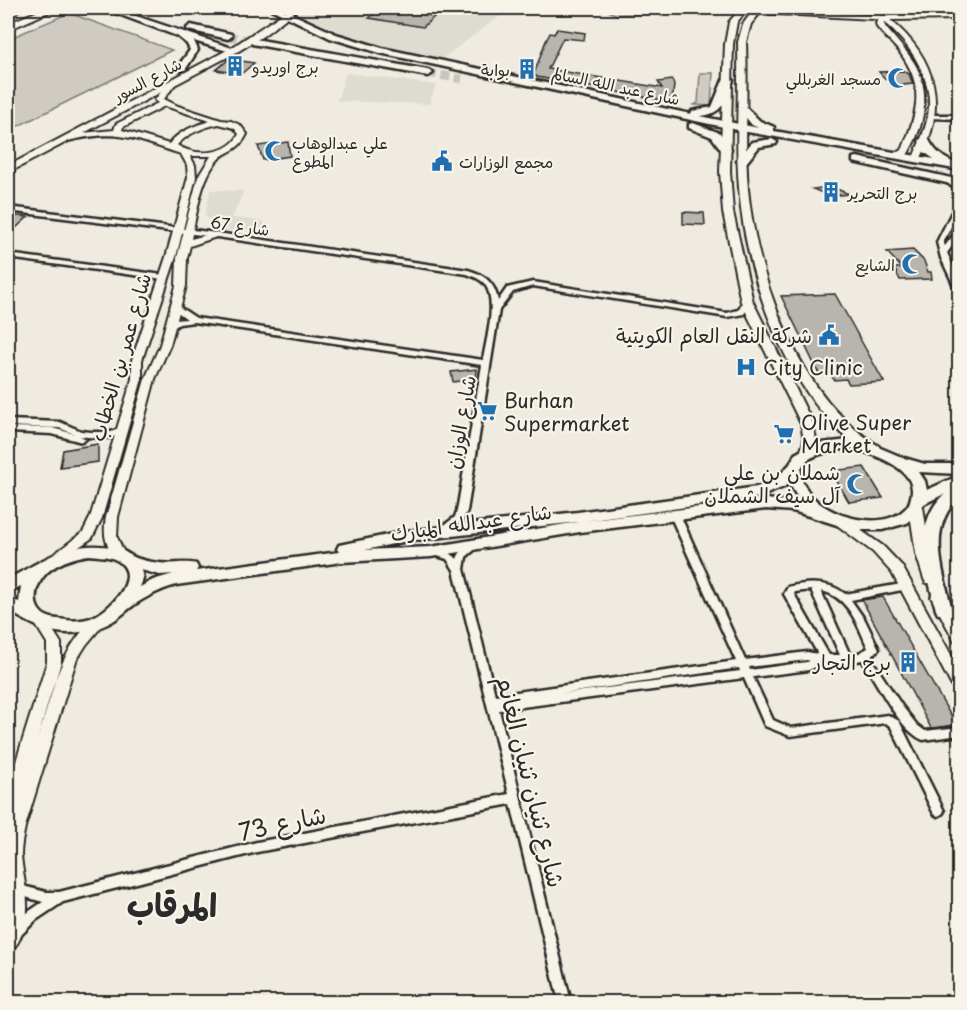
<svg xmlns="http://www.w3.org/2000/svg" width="967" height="1010" font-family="'Playpen Sans','Playpen Sans Arabic',sans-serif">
	<rect width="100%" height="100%" fill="#efebe0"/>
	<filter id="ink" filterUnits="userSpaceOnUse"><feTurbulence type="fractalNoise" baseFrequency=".0167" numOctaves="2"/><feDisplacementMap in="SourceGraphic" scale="12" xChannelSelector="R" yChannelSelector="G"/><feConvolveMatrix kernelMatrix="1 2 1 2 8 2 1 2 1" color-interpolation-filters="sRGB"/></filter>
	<g filter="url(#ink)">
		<g fill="#dedbd1">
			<path d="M302 8H511L440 60 356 39 298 14Z"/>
			<path d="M346 73 436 85 429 104 337 101Z"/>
			<path d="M210 190 244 191 232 218 264 221 265 226 259 229 238 231 218 228 205 216Z"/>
		</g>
		<g fill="#cfcbc2" stroke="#7d7b76" stroke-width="1.5">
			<path d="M603 8H717L698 12 616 15Z"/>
			<path d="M69 13 172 50 8 131V39Z"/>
			<path d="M700 73H713L711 106 694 105 698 103Z"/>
		</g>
		<g fill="#b8b5ae" stroke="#2b2b2b" stroke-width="1.5">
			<path d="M382 8 435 16 423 27 369 18Z"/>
			<path d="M557 29 585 33 584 40 563 38 548 69 662 88 658 82 672 80 674 85 672 102 537 77 534 74 545 43 550 33 554 34Z"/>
			<path d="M229 59 254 63 241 74 216 70Z"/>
			<path d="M904 71 909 74 913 84 892 86 879 72Z"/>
			<path d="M288 142 290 156 263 160 258 146Z"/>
			<path d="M828 187 834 188 849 194 830 196 813 189Z"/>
			<path d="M683 212 704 213 705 225 683 224Z"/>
			<path d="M8 215 28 217 8 235Z"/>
			<path d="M913 250 924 261 928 272H931L932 279 900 280 894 268H902L887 252Z"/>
			<path d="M835 294 884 382 849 384 846 379 834 380 830 373 819 374 781 296Z"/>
			<path d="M477 369 476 379 453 382 451 372Z"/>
			<path d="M98 444V462L60 467 63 450Z"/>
			<path d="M864 467 883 498 849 502 831 471Z"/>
			<path d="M883 597 956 725 931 728 862 600Z"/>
		</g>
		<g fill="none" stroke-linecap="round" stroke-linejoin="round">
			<g stroke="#c8c5bc" stroke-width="9" stroke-dasharray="9 4.5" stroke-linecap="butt">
				<path d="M228 36 255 42"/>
				<path d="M428 73 462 79"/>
			</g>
			<g stroke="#2b2b2b" stroke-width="5">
				<g id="minor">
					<path d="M932 115H960V119L930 118 929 117Z"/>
					<path d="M947 178 960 187V193L945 181 944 180Z"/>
					<path d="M960 200V210L943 242 945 246 958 229 960 228V235L947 253 960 281V292L956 290 941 258 937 242 957 202Z"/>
					<path d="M8 207 217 233 468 270C485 275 495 283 498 301L507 288 533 282 727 313 738 310 744 300H750L751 302 744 314 727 317 533 286 513 292 499 310 467 511 462 521 442 534 437 531 439 529 455 517 457 511 482 365 194 322 179 324 169 331 165 329 174 320 187 319 172 308 171 306 175 304 196 318 483 360C486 341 497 303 486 286 482 279 474 277 467 274L217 237 8 211Z"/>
					<path d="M8 254 163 275 167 277 163 279 8 258Z"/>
					<path d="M8 420 60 422 81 431 91 432H111L121 428 125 431C113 441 95 438 80 436L86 439 82 442 52 434 8 432V427L52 428 75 434 59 428 8 426Z"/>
					<path d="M675 512 680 515 745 660 807 652 818 654 784 594 788 587C807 582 829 581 845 594L907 583 910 584 912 586 910 588 907 589 851 600 865 620 879 649 870 657 902 706 917 725 925 731 960 727V735L923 740C899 730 877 682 862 660L847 663H824L809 670 753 677 773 720 791 728 888 715 899 721 944 811 942 814 938 816 934 814 891 727 886 723 790 736 765 726 744 678 499 710 571 1002H559L511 804 257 852 63 902 36 920 22 934 18 936 14 934 12 930C18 918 32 909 43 902L15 894 13 890 15 886 19 885 46 892H59L257 842 509 794 454 570 447 559 431 554 429 552 431 550C439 548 452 553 457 559 459 552 467 545 474 543L479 546 466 557 464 569 495 695 736 661 670 515ZM811 590 840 655H829L794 594 795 592ZM821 591C848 596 858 625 868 648L859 653 850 655ZM807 660 810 661 807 662 750 670 749 667ZM739 668 740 671 560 694Z"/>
				</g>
			</g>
			<g stroke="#2b2b2b" stroke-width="4">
				<g id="tertiary">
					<path d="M873 11 884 16 914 13 917 15 889 19C938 59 948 106 919 162L912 160C918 146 925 131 928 116 935 80 910 43 883 22L886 28C895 39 905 49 913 61 932 90 925 127 907 155L888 157 884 155 901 151 903 148C918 111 925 86 899 51 892 43 884 36 877 27L876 23 879 19 870 13Z"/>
					<path d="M169 81 176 83 164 99 178 106 221 120 231 121 240 125 247 134C237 154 226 149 216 162 200 182 197 214 191 239L217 232 222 235 190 246 187 258 186 286 170 345 155 379 118 517 117 537 125 555 123 558H115C105 544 103 534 106 517L145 379 160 345 176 286 177 258 198 177 211 156H190L195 165 196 177 176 257 142 360V379L102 518 92 538 57 562 53 561 51 558 53 555 83 532 90 518 132 379V360L166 257 188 177 187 165 181 154C130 138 119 128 64 142L60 140 82 133 114 130 116 124 158 103 155 100ZM165 106 210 121C196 125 177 132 169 144L122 130 123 127ZM219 124 234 128 239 134C229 155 195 157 177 145 187 134 204 127 219 124Z"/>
					<path d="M99 616 104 618 106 621 86 645 76 661 25 827C23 836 21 846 21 855 23 882 33 906 22 933 19 941 16 948 8 951 6 935 12 921 12 905 12 895 8 887 8 877 6 855 7 834 14 813L8 815V787L47 662V643L34 622 36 619H46L61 643V662L37 741C49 702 57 659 85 628 89 623 92 618 99 616Z"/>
				</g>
			</g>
			<g stroke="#2b2b2b" stroke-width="4">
				<g id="secondary">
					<path d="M291 8H299L263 36 237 52 8 173V166L231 48Z"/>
					<path d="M741 8 892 16 960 15V19L892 20 760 13 751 24 746 42C748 91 744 140 748 189 757 278 798 398 879 446L880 449 879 452C864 456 843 435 833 425 777 365 745 268 739 188 735 139 739 91 738 42L743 24 752 12 747 10 737 22 733 44 730 171 733 212 753 302 813 424 816 440 811 457 806 458 800 454 804 440 801 424 741 302 723 212 720 171 725 44 729 22Z"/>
					<path d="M916 502 923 507 930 554 938 579 936 583H926L924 579 916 554 909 507Z"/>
					<path d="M842 517 883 546 902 566 960 671V692L954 690 892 573 873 552 837 525 835 522 837 519Z"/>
					<path d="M938 592 943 593 960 623V643L955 642 931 597 933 593Z"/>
				</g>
			</g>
			<g stroke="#2b2b2b" stroke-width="5">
				<g id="primary">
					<path d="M102 8H112L238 50 234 53 194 41 198 50 185 70H179L177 68 190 50 187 44 177 36Z"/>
					<path d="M269 8H279L336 34 382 48 691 114 692 111 712 107 723 80 728 77 733 80C726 100 723 115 699 116L759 128 752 125 739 109V105L742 104 760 121 774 127V131L934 159 924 152 919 140 924 137 928 138C934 151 945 161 960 164V170L742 131 380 53 330 38Z"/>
					<path d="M191 25 231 34 232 36 228 39 188 30 187 28Z"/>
					<path d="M255 39 428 70 433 73 428 76 252 44V40Z"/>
					<path d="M693 123 720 133 731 149 730 151H722L712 137 689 128V124Z"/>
					<path d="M772 139 777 142 776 144 759 147 746 163 737 161 752 142Z"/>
					<path d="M857 157 960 180V186L853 162V158Z"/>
					<path d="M849 440 878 447 904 458 925 464H960V474L919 472 925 481 927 490 960 475V497C926 526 943 572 952 610L950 614H938L936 610C927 572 911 526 944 494L924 504 915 517 907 523 882 530H853L793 511 766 509 580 532 431 557 342 562 176 585C158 590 137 601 124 613 104 631 70 638 45 629 32 625 20 617 8 611V598L19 602 21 586 8 592V579C45 560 70 539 115 548 122 549 126 553 132 556 139 560 151 562 159 563 171 565 184 561 196 564L198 568 196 571 339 552 337 549 339 545 407 531 578 512 757 487 774 481 790 464 795 454 813 444ZM849 448C869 452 920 468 911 497 910 502 909 505 905 509 882 532 828 517 810 494 782 458 823 452 849 448ZM789 483 801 503 766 499 584 521 759 497 784 487ZM578 522 431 547 365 550 407 541ZM89 555C96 556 105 556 112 558 146 571 114 607 95 616 83 622 71 621 58 619 28 617 31 585 50 570 62 561 75 557 89 555ZM141 570 160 575 173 574 153 580 140 587 143 578Z"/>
				</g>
			</g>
			<g stroke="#2b2b2b" stroke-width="4">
				<g id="motorway">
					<path d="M10 8H23L8 15V9Z"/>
					<path d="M46 8H58L8 30V23Z"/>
				</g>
			</g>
			<use href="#minor" fill="#f7f3e8" fill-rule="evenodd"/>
			<use href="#tertiary" fill="#f7f3e8" fill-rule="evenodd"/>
			<use href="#secondary" fill="#f7f3e8" fill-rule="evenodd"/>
			<use href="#primary" fill="#f7f3e8" fill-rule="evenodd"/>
			<use href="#motorway" fill="#f7f3e8" fill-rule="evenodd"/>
		</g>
	</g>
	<defs>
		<g id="building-bare" transform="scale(1.62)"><path d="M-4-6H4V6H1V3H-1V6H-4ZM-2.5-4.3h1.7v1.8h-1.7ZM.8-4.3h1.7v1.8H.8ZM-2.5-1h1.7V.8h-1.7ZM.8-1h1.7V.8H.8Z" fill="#1f6fb2" stroke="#f7f3e8" stroke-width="2.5" paint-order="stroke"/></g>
		<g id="mosque-bare" transform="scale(1.62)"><path d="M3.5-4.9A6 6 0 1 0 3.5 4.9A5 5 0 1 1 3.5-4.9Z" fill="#1f6fb2" stroke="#f7f3e8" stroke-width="2.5" paint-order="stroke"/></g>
		<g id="civic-bare" transform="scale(1.62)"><path d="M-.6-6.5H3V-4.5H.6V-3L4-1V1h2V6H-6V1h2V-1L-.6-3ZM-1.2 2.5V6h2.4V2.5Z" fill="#1f6fb2" stroke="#f7f3e8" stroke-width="2.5" paint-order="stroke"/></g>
		<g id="hospital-bare" transform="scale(1.62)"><path d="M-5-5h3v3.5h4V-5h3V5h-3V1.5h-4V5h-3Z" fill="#1f6fb2" stroke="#f7f3e8" stroke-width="2.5" paint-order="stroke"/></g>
		<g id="supermarket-bare" transform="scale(1.62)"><path d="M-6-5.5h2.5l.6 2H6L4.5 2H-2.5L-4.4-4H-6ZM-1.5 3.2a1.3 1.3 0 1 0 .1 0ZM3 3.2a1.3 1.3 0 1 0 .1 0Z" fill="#1f6fb2" stroke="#f7f3e8" stroke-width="2.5" paint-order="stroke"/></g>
	</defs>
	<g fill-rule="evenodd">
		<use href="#building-bare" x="235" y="66"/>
		<use href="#building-bare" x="527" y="69"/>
		<use href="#mosque-bare" x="898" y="78"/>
		<use href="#mosque-bare" x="275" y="151"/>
		<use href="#civic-bare" x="442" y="161"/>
		<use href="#building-bare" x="831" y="192"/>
		<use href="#mosque-bare" x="912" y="264"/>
		<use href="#civic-bare" x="829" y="335"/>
		<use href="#hospital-bare" x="746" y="367"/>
		<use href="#supermarket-bare" x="487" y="411"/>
		<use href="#supermarket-bare" x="784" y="434"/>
		<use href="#mosque-bare" x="857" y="484"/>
		<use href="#building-bare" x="908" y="662"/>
	</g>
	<g text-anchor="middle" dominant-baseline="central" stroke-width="4.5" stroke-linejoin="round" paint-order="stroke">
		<g font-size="16" fill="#2b2b2b" stroke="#f7f3e8" text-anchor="start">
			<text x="252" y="66">برج اوريدو</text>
			<text x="510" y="69" text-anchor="end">بوابة</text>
			<text x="881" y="78" text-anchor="end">مسجد الغربللي</text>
			<text x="292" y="142">علي عبدالوهاب<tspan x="292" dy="18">المطوع</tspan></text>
			<text x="459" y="161">مجمع الوزارات</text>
			<text x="848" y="192">برج التحرير</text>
			<text x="895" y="264" text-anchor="end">الشايع</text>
		</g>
		<g font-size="16" fill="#2b2b2b" stroke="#f7f3e8">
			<text transform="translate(147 79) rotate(-28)">شارع السور</text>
			<text transform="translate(616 85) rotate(12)">شارع عبد الله السالم</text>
			<text transform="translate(240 225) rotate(8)">شارع 67</text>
		</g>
		<g font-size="20" fill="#2b2b2b" stroke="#f7f3e8" text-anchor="end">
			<text x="812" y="335">شركة النقل العام الكويتية</text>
			<text x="763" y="367" text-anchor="start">City Clinic</text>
			<text x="504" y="400" text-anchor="start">Burhan<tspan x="504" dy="23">Supermarket</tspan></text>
			<text x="801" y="422" text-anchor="start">Olive Super<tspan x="801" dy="23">Market</tspan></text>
			<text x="840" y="472">شملان بن علي<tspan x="840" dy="23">آل سيف الشملان</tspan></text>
			<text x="891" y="662">برج التجار</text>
		</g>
		<g font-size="20" fill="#2b2b2b" stroke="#f7f3e8">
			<text transform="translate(120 357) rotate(-74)">شارع عمر بن الخطاب</text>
			<text transform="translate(460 422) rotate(-80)">شارع الوزان</text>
			<text transform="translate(471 522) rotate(-8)">شارع عبدالله المبارك</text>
		</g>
		<g font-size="24" fill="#2b2b2b" stroke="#f7f3e8">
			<text transform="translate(532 781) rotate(76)">شارع ثنيان ثنيان الغانم</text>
			<text transform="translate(282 822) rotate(-12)">شارع 73</text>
		</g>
		<g font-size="32" font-weight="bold" fill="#2b2b2b" stroke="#f7f3e8">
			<text x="172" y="904">المرقاب</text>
		</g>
	</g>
	<rect width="967" height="1010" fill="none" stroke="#f7f3e8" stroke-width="30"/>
	<rect x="15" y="15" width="937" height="980" fill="none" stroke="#2b2b2b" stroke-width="2" filter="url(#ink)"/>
</svg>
